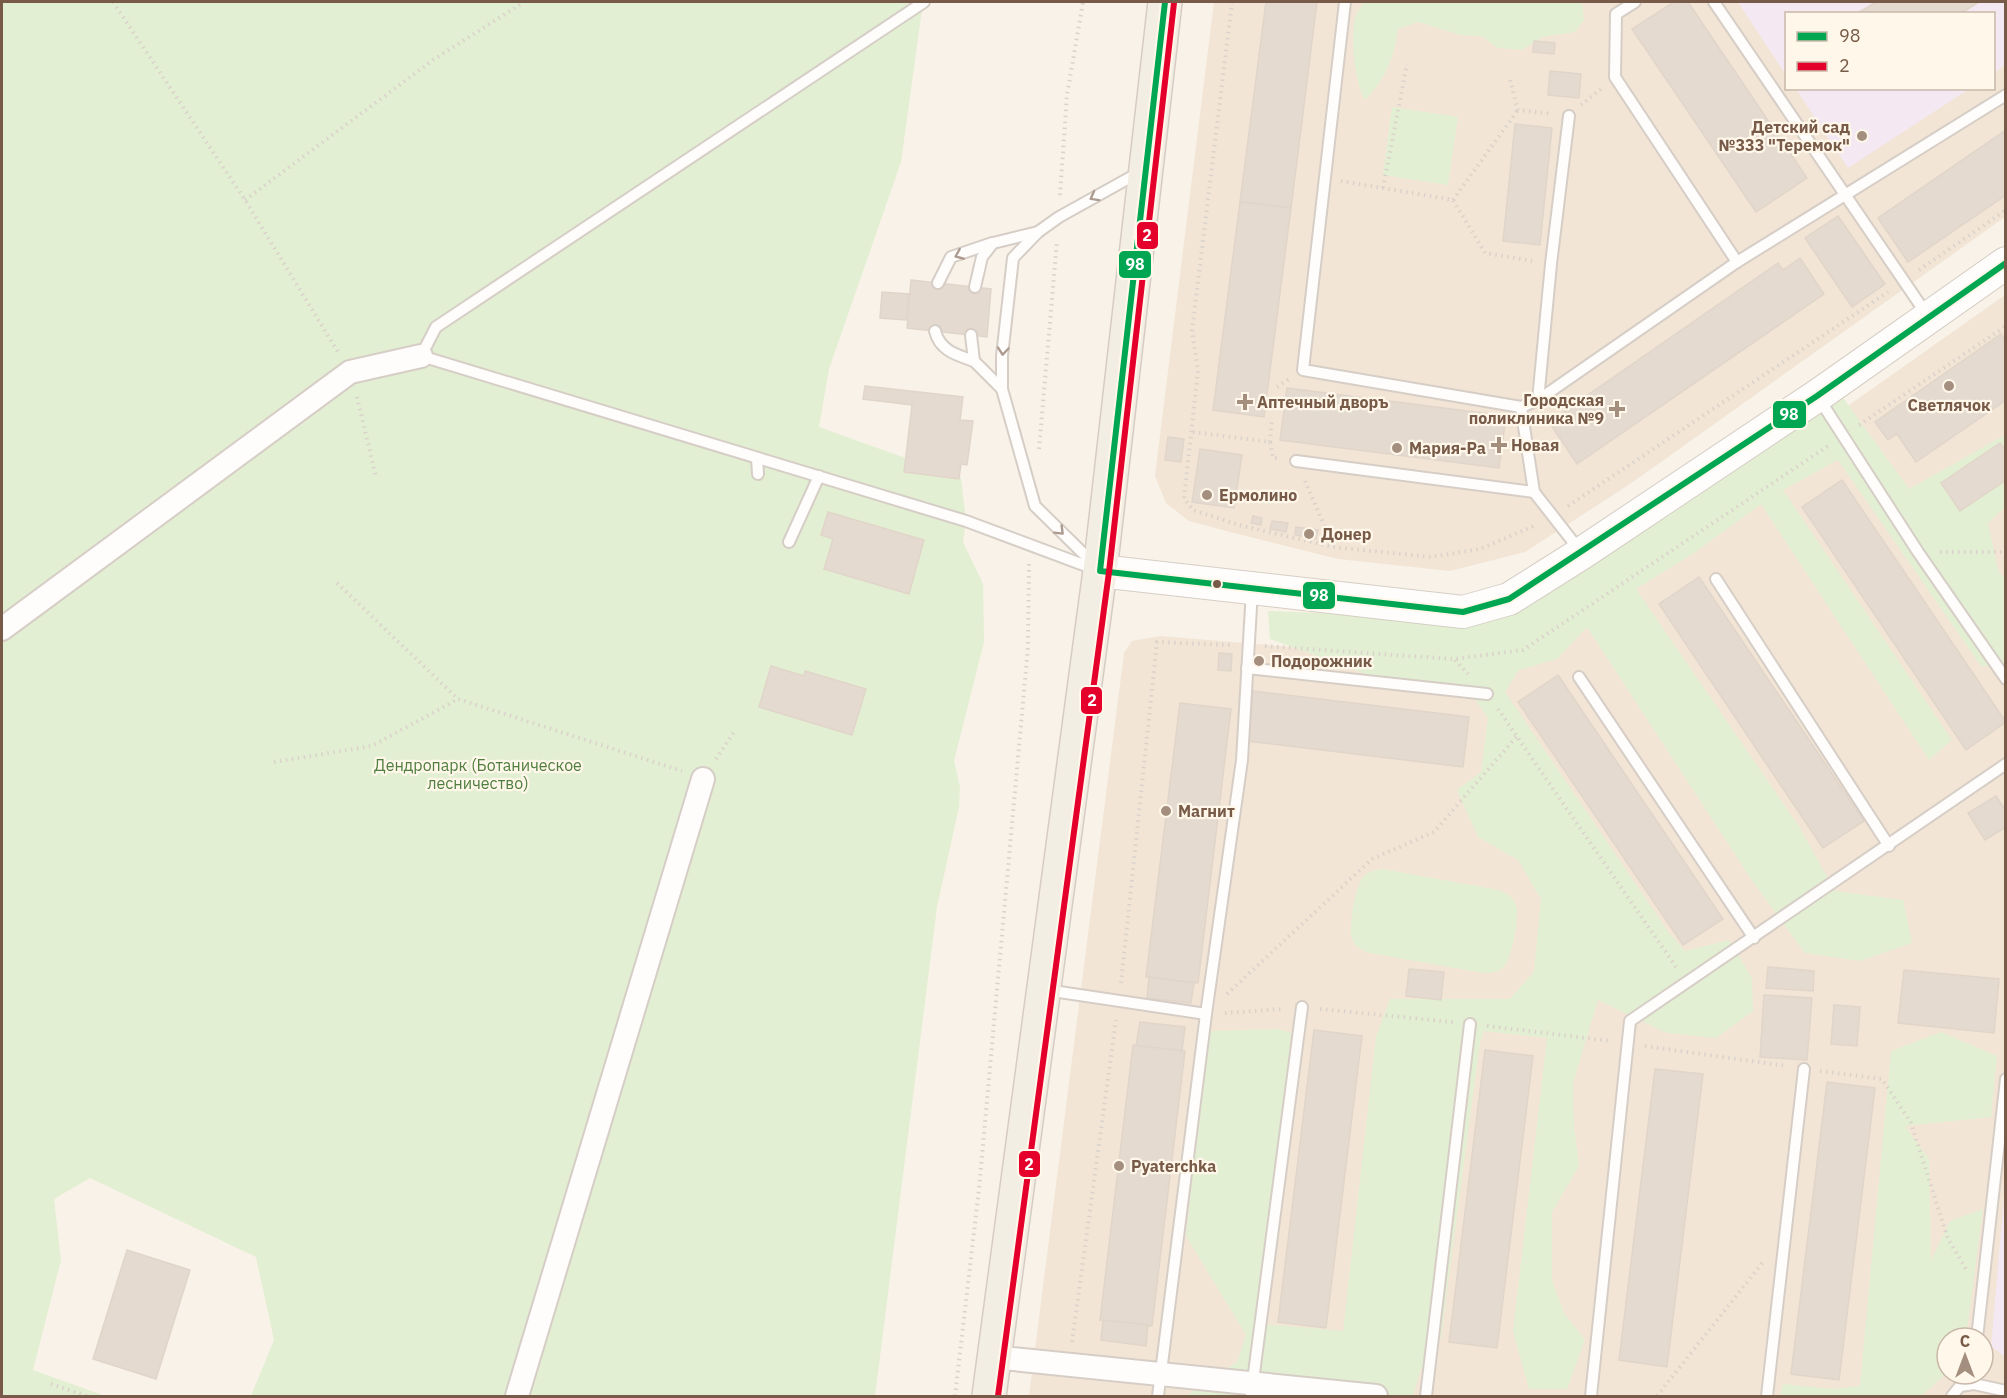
<svg xmlns="http://www.w3.org/2000/svg" width="2007" height="1398" font-family="'IBM Plex Sans',sans-serif">
	<rect width="100%" height="100%" fill="#f8f2e8"/>
	<g fill="#f2e5d5" fill-rule="evenodd">
		<path d="M1214 2H2005V217L1630 484 1525 552 1450 571 1338 559 1230 532 1189 521 1166 503 1155 476ZM1786 14H1994V88H1786Z"/>
		<path d="M2005 295V1396H1029L1124 653 1132 641 1160 636 1435 659 1501 651ZM1947 1338H1983V1374H1947Z"/>
	</g>
	<g fill="#f4e8f2">
		<path d="M1738 2H2005V65L1994 73V14H1786V75Z"/>
		<path d="M1796 89H1969L1848 168Z"/>
		<path d="M2005 1185 2006 1357H2005L1991 1346Z"/>
	</g>
	<g fill="#e3efd2">
		<path d="M2 2H923L901 162 829 369 819 427 961 478 966 521 963 542 983 584 984 642 954 761 960 787 959 807 937 907 875 1396H251L274 1340 256 1257 90 1178 54 1199 61 1260 33 1370 105 1396H2Z"/>
		<path d="M1364 2H1582L1584 20 1575 32 1542 37 1522 50 1498 48 1481 36 1460 35 1418 22 1398 29C1395 56 1384 82 1365 100 1355 82 1350 40 1355 19 1356 13 1361 7 1364 2Z"/>
		<path d="M1392 107 1458 117 1448 185 1383 175Z"/>
		<path d="M1839 392 1909 489 2005 435V507L1988 523 1999 573 2005 578V668L1981 666 1838 460 1783 490 1952 740 1929 760 1761 504 1694 553 1636 589 1800 828 1835 891 1903 900 1912 943 1860 961 1805 953 1753 882 1587 627 1557 659 1519 670 1505 692 1669 933 1685 951 1729 940 1752 978 1753 1011 1716 1038 1667 1033 1598 1000 1573 1083 1574 1126 1579 1166 1552 1212V1280L1564 1313 1585 1340 1567 1389H1529L1513 1331 1547 1038 1484 1031 1480 1042 1441 1337 1420 1371 1413 1396H1186L1237 1362 1246 1335 1186 1236 1208 1031 1278 1029 1298 1035 1263 1324 1343 1331 1376 1037 1390 999H1510L1534 971 1541 899 1518 860 1478 837 1457 790 1481 772 1488 718 1465 685 1369 675 1270 639 1268 611 1469 619Z"/>
		<path d="M1383 869 1499 890C1506 893 1513 896 1516 905 1520 916 1512 956 1505 965 1500 972 1493 973 1484 973L1369 953C1361 950 1354 946 1352 938 1348 928 1356 886 1362 878 1368 871 1375 870 1383 869Z"/>
		<path d="M1941 1032 1997 1056 1991 1117 1905 1126 1929 1159 1931 1261 1950 1221 1983 1209 1966 1338H1947V1373L1921 1396H1780L1783 1384 1833 1389 1860 1386 1891 1051Z"/>
	</g>
	<g fill="#e4dad0" stroke="#e1d5ca" stroke-width="1.5">
		<path d="M1266 2H1317L1291 208 1240 202Z"/>
		<path d="M1674 2H1688L1807 178 1756 212 1632 29Z"/>
		<path d="M1876 2H1979L1960 14H1856Z"/>
		<path d="M1534 41 1555 43 1554 54 1533 52Z"/>
		<path d="M1550 71 1581 74 1579 98 1548 95Z"/>
		<path d="M1515 124 1552 128 1540 245 1503 241Z"/>
		<path d="M2006 130V195L1908 262 1878 218Z"/>
		<path d="M1240 202 1291 208 1264 417 1213 410Z"/>
		<path d="M1838 216 1885 284 1852 307 1805 238Z"/>
		<path d="M1800 258 1824 294 1577 464 1549 422 1778 263 1783 270Z"/>
		<path d="M911 280 991 289 987 337 907 328Z"/>
		<path d="M882 292 909 294 906 320 880 318Z"/>
		<path d="M2001 334 2006 341V400L1916 462 1897 434 1888 440 1875 422Z"/>
		<path d="M865 386 963 397 960 420 973 421 967 465 961 464 959 479 904 472 912 405 863 399Z"/>
		<path d="M1287 388 1506 416 1499 468 1280 440Z"/>
		<path d="M1168 437 1184 439 1181 462 1165 460Z"/>
		<path d="M2000 443 2006 450V480L1960 511 1941 483Z"/>
		<path d="M1200 449 1242 455 1234 508 1192 502Z"/>
		<path d="M1842 480 2006 722 1966 750 1802 507Z"/>
		<path d="M828 512 924 540 909 594 824 569 833 539 821 535Z"/>
		<path d="M1253 516 1262 518 1261 525 1251 523Z"/>
		<path d="M1272 521 1288 523 1286 532 1270 529Z"/>
		<path d="M1296 527 1318 530 1316 539 1295 535Z"/>
		<path d="M1699 577 1864 821 1823 848 1659 604Z"/>
		<path d="M1219 653 1232 654 1231 671 1218 670Z"/>
		<path d="M1256 657 1262 658 1261 665 1255 664Z"/>
		<path d="M771 666 804 676 805 671 866 689 852 735 759 707Z"/>
		<path d="M1558 675 1723 919 1683 945 1518 702Z"/>
		<path d="M1253 691 1469 717 1463 767 1247 741Z"/>
		<path d="M1180 703 1231 709 1198 983 1146 977Z"/>
		<path d="M1996 796 2006 811V827L1985 840 1968 813Z"/>
		<path d="M1768 967 1814 971 1813 991 1766 988Z"/>
		<path d="M1409 969 1444 972 1441 1000 1406 996Z"/>
		<path d="M1904 970 1999 979 1994 1033 1898 1023Z"/>
		<path d="M1149 977 1194 983 1191 1003 1147 998Z"/>
		<path d="M1764 995 1812 998 1807 1060 1760 1057Z"/>
		<path d="M1834 1005 1860 1007 1857 1046 1831 1044Z"/>
		<path d="M1140 1022 1185 1027 1182 1051 1136 1046Z"/>
		<path d="M1314 1030 1362 1036 1326 1328 1278 1322Z"/>
		<path d="M1133 1045 1185 1051 1152 1326 1100 1320Z"/>
		<path d="M1485 1050 1533 1056 1497 1348 1449 1342Z"/>
		<path d="M1655 1069 1703 1074 1667 1367 1619 1360Z"/>
		<path d="M1827 1082 1875 1088 1839 1380 1791 1374Z"/>
		<path d="M127 1250 190 1270 156 1379 93 1359Z"/>
		<path d="M1103 1320 1148 1325 1146 1346 1101 1340Z"/>
	</g>
	<g fill="none" stroke-linecap="round" stroke-linejoin="round">
		<g stroke="#d6cec6" stroke-width="14">
			<g id="lane">
				<path d="M924 2 436 327 421 356 966 521 1097 570"/>
				<path d="M1345 2 1303 370 1521 407 1538 400 1737 262 2006 95"/>
				<path d="M1635 2 1616 14 1615 77 1737 262"/>
				<path d="M1714 2 1927 315"/>
				<path d="M938 283 951 257 992 243"/>
				<path d="M975 287 982 257 993 243 1038 232"/>
				<path d="M935 331C940 351 957 355 974 361"/>
				<path d="M971 335 974 361 1002 389"/>
				<path d="M1818 397 1918 552 2006 679"/>
				<path d="M1538 400 1551 264 1569 116"/>
				<path d="M1521 407 1534 492 1581 552"/>
				<path d="M757 458 758 474"/>
				<path d="M1296 461 1534 492"/>
				<path d="M789 542 819 476"/>
				<path d="M1095 565 1035 506 1002 389V356L1013 258 1038 232 1059 217 1140 172"/>
				<path d="M1716 579 1889 846"/>
				<path d="M1247 668 1487 694"/>
				<path d="M1579 677 1754 938"/>
				<path d="M1046 990 1206 1014"/>
				<path d="M1977 1338 2006 1079"/>
				<path d="M1158 1396 1206 1014 1242 760 1252 590"/>
				<path d="M1251 1396 1302 1007"/>
				<path d="M1426 1396 1470 1024"/>
				<path d="M1591 1396 1630 1021 2006 764"/>
				<path d="M1767 1396 1804 1069"/>
				<path d="M1952 1396 1960 1386 1974 1384 2006 1391"/>
			</g>
		</g>
		<g stroke="#d6cec6" stroke-width="26">
			<g id="street">
				<path d="M2 629 350 372 421 356"/>
				<path d="M993 1357 1376 1396"/>
				<path d="M517 1396 703 779"/>
			</g>
		</g>
		<g stroke="#d6cec5" stroke-width="34">
			<path id="secondary" d="M1100 571 1463 612 1509 599 1582 553 1817 396 2006 263"/>
		</g>
		<g stroke="#d7ccc4" stroke-width="36">
			<path id="primary" d="M989 1396 1100 571 1165 2"/>
		</g>
		<g stroke="#dad2cb" stroke-width="4" stroke-dasharray="1.5 4.5" stroke-linecap="butt">
			<path d="M113 2 245 200 338 352"/>
			<path d="M1232 2 1192 331 1198 371 1184 498 1193 510 1239 525 1333 547 1431 557 1480 549 1536 525"/>
			<path d="M1510 80 1518 110 1552 114"/>
			<path d="M1581 105 1601 89"/>
			<path d="M1341 181 1453 200 1485 253 1532 261"/>
			<path d="M1383 188 1407 64"/>
			<path d="M1060 195 1067 95 1083 2"/>
			<path d="M245 200 433 60 524 2"/>
			<path d="M1453 200 1518 110"/>
			<path d="M1919 270 2006 210"/>
			<path d="M1277 387 1289 379"/>
			<path d="M357 397 376 477"/>
			<path d="M1859 425 2006 326"/>
			<path d="M1193 432 1270 442 1273 458H1278"/>
			<path d="M1270 442 1272 418"/>
			<path d="M1039 449 1057 241"/>
			<path d="M1305 481 1333 546"/>
			<path d="M1568 506 1888 292"/>
			<path d="M1940 552H2006"/>
			<path d="M337 583 458 699 682 771"/>
			<path d="M1265 646 1454 659 1523 650 1828 446"/>
			<path d="M1455 660 1468 674"/>
			<path d="M1498 709 1676 967"/>
			<path d="M716 759 734 732"/>
			<path d="M274 762 372 746 458 699"/>
			<path d="M1121 983 1157 642 1231 645"/>
			<path d="M1227 994 1372 859 1434 832 1517 736"/>
			<path d="M1320 1009 1453 1022"/>
			<path d="M1225 1013 1283 1009"/>
			<path d="M1487 1026 1611 1041"/>
			<path d="M1645 1046 1786 1066"/>
			<path d="M1820 1071 1882 1079 1911 1123 1948 1239 1966 1269"/>
			<path d="M1072 1342 1116 1020"/>
			<path d="M51 1384 87 1396"/>
			<path d="M955 1396 979 1189 1028 647 1029 564"/>
			<path d="M1657 1396 1763 1262"/>
		</g>
		<use href="#lane" stroke="#fefdfc" stroke-width="10"/>
		<use href="#street" stroke="#fefdfc" stroke-width="22"/>
		<use href="#secondary" stroke="#fefdfc" stroke-width="32"/>
		<use href="#primary" stroke="#f3eee4" stroke-width="33"/>
		<g stroke="#fff7ea" stroke-width="10">
			<path id="bus-1" d="M1165 2 1100 571 1463 612 1509 599 1817 396 2006 263"/>
		</g>
		<g stroke="#fff7ea" stroke-width="10">
			<path id="bus-2" d="M998 1396 1109 572 1174 3"/>
		</g>
		<use href="#bus-1" stroke="#00a651" stroke-width="6"/>
		<use href="#bus-2" stroke="#e4002b" stroke-width="6"/>
	</g>
	<defs><path id="oneway-chevron" d="M-2-3.5L2.5 0L-2 3.5" fill="none" stroke-width="1.6" stroke-linecap="round" stroke-linejoin="round" transform="scale(1.5)"/></defs>
	<g stroke="#ad9b8f">
		<use href="#oneway-chevron" transform="translate(1094 197) rotate(151)"/>
		<use href="#oneway-chevron" transform="translate(959 255) rotate(157)"/>
		<use href="#oneway-chevron" transform="translate(1003 351) rotate(95)"/>
		<use href="#oneway-chevron" transform="translate(1060 531) rotate(45)"/>
	</g>
	<g fill="#a48f7f" stroke="#fff7ea" stroke-width="2">
		<circle cx="1862" cy="136" r="6"/>
		<circle cx="1949" cy="386" r="6"/>
		<path d="M1242 393h6v6h6v6h-6v6h-6v-6h-6v-6h6z"/>
		<path d="M1614 400h6v6h6v6h-6v6h-6v-6h-6v-6h6z"/>
		<path d="M1496 436h6v6h6v6h-6v6h-6v-6h-6v-6h6z"/>
		<circle cx="1397" cy="448" r="6"/>
		<circle cx="1207" cy="495" r="6"/>
		<circle cx="1309" cy="534" r="6"/>
		<circle cx="1259" cy="661" r="6"/>
		<circle cx="1166" cy="811" r="6"/>
		<circle cx="1119" cy="1166" r="6"/>
	</g>
	<circle fill="#775a47" stroke="#fff7ea" stroke-width="2" cx="1217" cy="584" r="5"/>
	<g text-anchor="middle" dominant-baseline="central" stroke-width="4.5" stroke-linejoin="round" paint-order="stroke">
		<g font-size="16" font-weight="bold" fill="#775a47" stroke="#fff7ea" text-anchor="start">
			<text x="1850" y="127" text-anchor="end">Детский сад<tspan x="1850" dy="18">№333 "Теремок"</tspan></text>
			<text x="1604" y="400" text-anchor="end">Городская<tspan x="1604" dy="18">поликлиника №9</tspan></text>
			<text x="1257" y="402">Аптечный дворъ</text>
			<text x="1949" y="405" text-anchor="middle">Светлячок</text>
			<text x="1511" y="445">Новая</text>
			<text x="1409" y="448">Мария-Ра</text>
			<text x="1219" y="495">Ермолино</text>
			<text x="1321" y="534">Донер</text>
			<text x="1271" y="661">Подорожник</text>
			<text x="1178" y="811">Магнит</text>
			<text x="1131" y="1166">Pyaterchka</text>
		</g>
		<g font-size="16" fill="#4f7e3e" stroke="#fff7ea">
			<text x="478" y="765">Дендропарк (Ботаническое<tspan x="478" dy="18">лесничество)</tspan></text>
		</g>
	</g>
	<g stroke="#fff7ea" stroke-width="2">
		<rect x="1136" y="221" width="23" height="29" rx="6" fill="#e4002b"/>
		<rect x="1118" y="250" width="34" height="29" rx="6" fill="#00a651"/>
		<rect x="1772" y="400" width="35" height="29" rx="6" fill="#00a651"/>
		<rect x="1302" y="581" width="34" height="29" rx="6" fill="#00a651"/>
		<rect x="1080" y="686" width="23" height="29" rx="6" fill="#e4002b"/>
		<rect x="1018" y="1150" width="23" height="28" rx="6" fill="#e4002b"/>
	</g>
	<g font-size="16" text-anchor="middle" font-weight="bold" fill="#fff">
		<text x="1147" y="241">2</text>
		<text x="1135" y="270">98</text>
		<text x="1789" y="420">98</text>
		<text x="1319" y="601">98</text>
		<text x="1092" y="706">2</text>
		<text x="1029" y="1170">2</text>
	</g>
	<rect width="2007" height="1398" fill="none" stroke="#775a47" stroke-width="6"/>
	<rect x="1785" y="12" width="210" height="78" fill="#fff7ea" stroke="#c9b8a9" stroke-width="1.5"/>
	<rect x="1797" y="32" width="30" height="9" fill="#00a651" stroke="#c9b8a9" stroke-width="1.5"/>
	<text x="1839" y="42" font-size="18" fill="#775a47">98</text>
	<rect x="1797" y="62" width="30" height="9" fill="#e4002b" stroke="#c9b8a9" stroke-width="1.5"/>
	<text x="1839" y="72" font-size="18" fill="#775a47">2</text>
	<g transform="translate(1965 1356)"><circle r="28" fill="#fff7ea" stroke="#c9b8a9" stroke-width="1.5"/>
	<path d="M0-4.5L10 22L0 15L-10 22Z" fill="#a48f7f"/>
	<text y="-9" font-size="16" font-weight="bold" text-anchor="middle" fill="#775a47">С</text>
	</g>
</svg>
